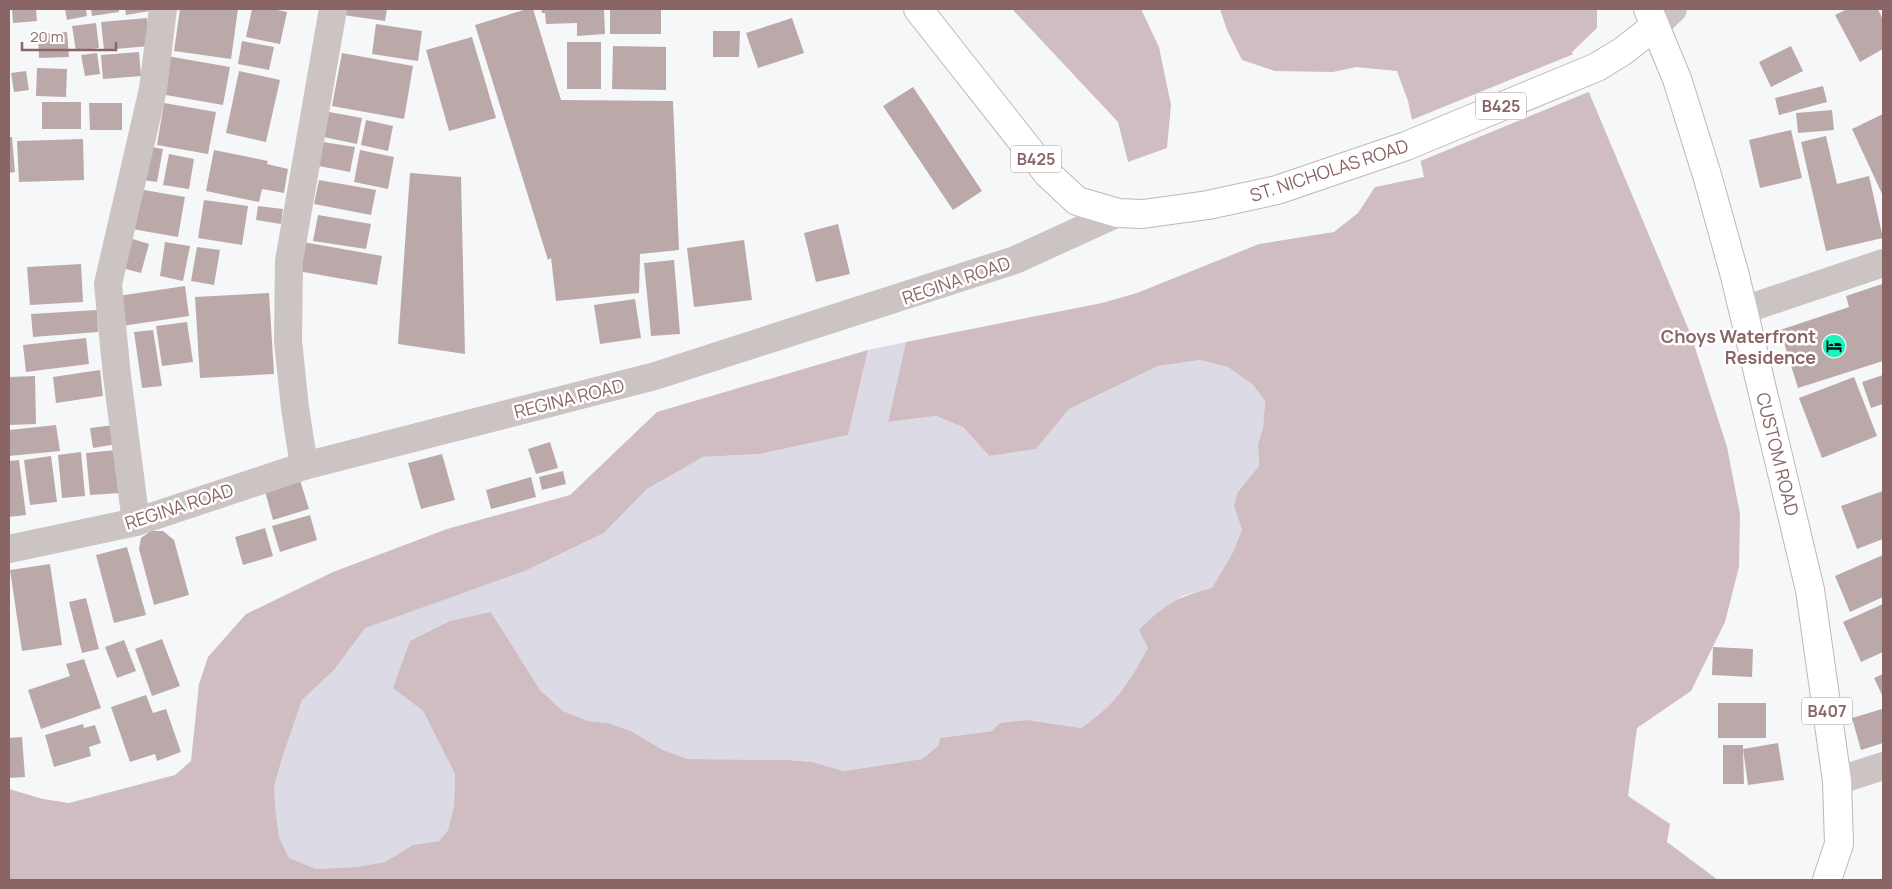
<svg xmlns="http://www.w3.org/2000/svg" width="1892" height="889" font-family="Manrope,sans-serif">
	<rect width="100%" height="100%" fill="#f6f7f9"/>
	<path fill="#dcdbe5" d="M906 342 888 422 936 416 963 427 989 456 1036 449 1069 409 1158 366 1200 360 1228 367 1253 385 1265 401 1263 429 1258 444 1259 466 1237 493 1234 506 1242 530 1233 552 1212 588 1182 596 1148 648 1126 688 1100 716 1081 728 1028 720 992 731 940 738 938 746 922 759 844 771 812 762 790 760 687 759 663 750 631 731 608 723 588 721 563 711 540 690 491 612 410 641 394 688 423 711 455 774 454 806 448 830 439 841 413 845 385 862 356 867 316 869 289 859 279 837 276 815 274 787 281 762 302 700 334 670 365 627 525 571 604 533 647 489 703 457 760 454 848 435 868 350Z"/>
	<g fill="#cfbdc2">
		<path d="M1012 9H1141L1159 47 1171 105 1167 148 1128 162 1118 122Z"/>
		<path d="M1220 9H1597V28L1572 52 1691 335 1727 447 1740 514 1739 567 1725 622 1691 691 1637 728 1628 796 1670 824 1667 842 1718 880H9V789L43 799 69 803 175 775 191 761 199 684 208 657 246 614 333 572 447 529 570 495 657 412 868 350 848 435 760 454 703 457 647 489 604 533 525 571 365 628 334 670 302 700 281 762 274 787 276 815 279 837 289 858 316 869 356 867 385 862 413 845 439 841 448 830 454 806 455 774 423 711 393 688 410 641 450 621 491 612 540 690 563 711 588 721 608 723 631 731 663 750 687 759 790 760 812 762 844 771 922 759 938 746 940 738 992 731 1000 723 1028 720 1081 728C1116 705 1128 684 1148 648L1139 630C1165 604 1177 597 1212 588L1233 552 1242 530 1234 506 1237 493 1259 466 1258 444 1263 428 1265 401 1253 385 1228 367 1200 360 1158 366 1069 409 1036 449 989 456 963 427 936 416 888 422 906 342 1102 303 1137 293 1259 244 1334 232 1358 213 1375 187 1424 177 1408 101 1397 71 1356 67 1333 72 1275 71 1242 60 1227 30Z"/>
	</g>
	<path fill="#f6f7f9" d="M1576 53 1591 91 1418 162 1409 121Z"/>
	<g fill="#bba9aa">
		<path d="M12 9H36L37 21 13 23Z"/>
		<path d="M65 9H86L87 16 67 20Z"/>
		<path d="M91 9H119V12L92 16Z"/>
		<path d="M125 9H149L150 11 126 15Z"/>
		<path d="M180 9H238L231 59 174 51Z"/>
		<path d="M252 9H272L287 12 280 44 246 37Z"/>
		<path d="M343 9H387L385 21 343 15Z"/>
		<path d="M527 9H533L561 100 673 101 679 250 640 254 639 293 556 301 551 258 548 260 475 25Z"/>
		<path d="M541 9H604L605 34 577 36V23L546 24 545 13H542Z"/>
		<rect x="610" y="9" width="51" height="25"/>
		<path d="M1847 9H1878L1883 20V49L1860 62 1835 15Z"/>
		<path d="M147 18 150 46 104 50 101 22Z"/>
		<path d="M792 18 804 53 758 68 746 33Z"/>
		<path d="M96 23 99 48 76 51 72 26Z"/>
		<path d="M376 24 422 31 418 61 372 54Z"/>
		<path d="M713 31H740L739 57H713Z"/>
		<path d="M67 32 69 57 39 58 38 34Z"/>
		<path d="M472 37 496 118 449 131 426 50Z"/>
		<path d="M242 41 274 47 269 70 238 64Z"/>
		<rect x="567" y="42" width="34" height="47"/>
		<path d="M613 46 666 47V90L612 89Z"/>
		<path d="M1791 46 1803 71 1771 87 1759 62Z"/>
		<path d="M139 52 141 76 103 79 101 55Z"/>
		<path d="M97 53 100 74 85 76 81 55Z"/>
		<path d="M342 53 413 66 404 119 332 106Z"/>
		<path d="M167 56 230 67 223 105 160 94Z"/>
		<path d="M37 68 67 69 66 97 36 96Z"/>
		<path d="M26 71 29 90 14 92 11 73Z"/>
		<path d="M239 71 280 80 266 142 226 133Z"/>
		<path d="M1823 86 1827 102 1779 115 1775 98Z"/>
		<path d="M913 87 982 191 953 210 883 106Z"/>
		<rect x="42" y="102" width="39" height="27"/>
		<path d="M89 103H122V130H90Z"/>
		<path d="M164 103 216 112 208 154 157 145Z"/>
		<path d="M1832 110 1834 130 1798 133 1796 113Z"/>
		<path d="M324 111 362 118 357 144 319 136Z"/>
		<path d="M1883 114V196L1852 129Z"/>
		<path d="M366 120 393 126 388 151 361 145Z"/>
		<path d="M1791 130 1802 178 1760 188 1749 140Z"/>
		<path d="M1826 136 1837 184 1869 176 1883 238 1826 251 1801 142Z"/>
		<path d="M9 137H12L15 172 9 173Z"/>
		<path d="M83 139 84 180 19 182 17 141Z"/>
		<path d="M323 142 355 147 350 172 319 166Z"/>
		<path d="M147 146 163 149 157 182 142 180Z"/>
		<path d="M214 150 268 161 267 164 288 169 284 193 262 189 259 202 206 191Z"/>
		<path d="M360 150 394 157 388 189 354 182Z"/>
		<path d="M169 154 194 159 189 189 163 185Z"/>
		<path d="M410 173 461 177 465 354 398 344Z"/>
		<path d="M319 180 376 190 371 215 314 204Z"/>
		<path d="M138 189 185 197 178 237 132 229Z"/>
		<path d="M204 200 248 206 242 245 198 238Z"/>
		<path d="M258 206 283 209 281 224 256 220Z"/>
		<path d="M318 215 371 224 366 249 313 241Z"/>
		<path d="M838 224 850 274 816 282 804 233Z"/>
		<path d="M126 237 149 244 141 273 118 267Z"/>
		<path d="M744 240 752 300 694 307 687 248Z"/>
		<path d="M165 242 190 246 183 281 160 276Z"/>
		<path d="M303 242 382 256 377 285 298 271Z"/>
		<path d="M197 247 220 250 214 285 191 281Z"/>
		<path d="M674 260 680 334 651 336 644 263Z"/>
		<path d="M81 264 83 302 30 305 27 267Z"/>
		<path d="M1882 284 1883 361 1798 388 1780 330 1849 307 1846 296Z"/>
		<path d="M185 286 189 316 122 326 118 296Z"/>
		<path d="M269 293 274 374 200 378 195 297Z"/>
		<path d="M635 299 641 338 600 344 594 305Z"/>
		<path d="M97 310 98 332 33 337 31 314Z"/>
		<path d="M187 322 193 362 162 366 156 326Z"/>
		<path d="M153 330 162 386 142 388 134 332Z"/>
		<path d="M86 338 89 364 26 372 23 345Z"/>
		<path d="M100 370 103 396 56 403 53 377Z"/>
		<path d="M1883 375V404L1871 408 1862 382Z"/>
		<path d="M35 376 36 424 9 425V377Z"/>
		<path d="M1854 377 1877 436 1822 458 1799 398Z"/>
		<path d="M56 425 60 451 9 456V430Z"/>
		<path d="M114 425 117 444 93 448 90 428Z"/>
		<path d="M550 442 558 468 536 474 528 449Z"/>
		<path d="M116 450 120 493 90 495 86 453Z"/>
		<path d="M81 452 85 496 62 498 58 455Z"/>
		<path d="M442 454 455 500 421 509 408 463Z"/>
		<path d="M51 456 57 502 30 505 24 460Z"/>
		<path d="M19 460 26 515 9 517V461Z"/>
		<path d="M563 471 566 484 542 490 539 477Z"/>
		<path d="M298 474 309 509 273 520 263 484Z"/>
		<path d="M531 477 536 497 491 509 486 490Z"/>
		<path d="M1883 491V539L1857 549 1841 506Z"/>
		<path d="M310 515 317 540 280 552 272 526Z"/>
		<path d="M265 528 273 556 243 565 235 537Z"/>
		<path d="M151 531H163L174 540 189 595 154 605 139 549 141 538Z"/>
		<path d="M127 547 146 615 114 623 96 555Z"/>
		<path d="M1883 555V597L1850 612 1835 576Z"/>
		<path d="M50 564 62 645 22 651 10 570Z"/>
		<path d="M86 598 99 649 82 653 69 602Z"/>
		<path d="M1883 604V652L1861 662 1843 622Z"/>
		<path d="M162 639 180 686 152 696 135 649Z"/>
		<path d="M124 640 136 671 117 678 105 647Z"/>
		<path d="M1713 647 1753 649 1752 677 1712 675Z"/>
		<path d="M84 659 101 708 41 729 28 690 70 676 66 664Z"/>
		<path d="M1883 674V697L1874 678Z"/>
		<path d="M146 695 153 713 166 709 181 752 157 761 155 754 130 762 111 707Z"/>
		<rect x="1718" y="703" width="48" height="35"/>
		<path d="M1882 709 1883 743 1861 750 1852 718Z"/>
		<path d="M83 724 84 728 95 725 101 743 89 747 91 756 54 767 45 735Z"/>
		<path d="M22 737 25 777 9 778V738Z"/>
		<path d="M1778 743 1784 780 1748 785 1743 749 1744 784H1723V745H1743V749Z"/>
	</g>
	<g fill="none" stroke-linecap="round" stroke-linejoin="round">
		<g stroke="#c0b6b7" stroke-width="30">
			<g id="primary">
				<path d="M918 9 1048 174 1077 201 1118 213 1143 214 1208 205 1277 190 1406 146 1597 67 1623 51 1655 26"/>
				<path d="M1648 9 1677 79 1707 175 1735 276 1810 590 1837 781 1839 844 1827 880"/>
			</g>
		</g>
		<g stroke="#ccc3c3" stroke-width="28">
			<path d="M1655 26 1673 9"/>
			<path d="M1744 310 1883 263"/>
			<path d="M304 466 295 408 288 341 289 261 333 9"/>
			<path d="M136 522 117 376 108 284 153 89 163 9"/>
			<path d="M1837 781 1883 766"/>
		</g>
		<path stroke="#ccc3c3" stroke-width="28" d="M9 549 136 522 304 466 655 376 1015 260 1118 213"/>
		<use href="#primary" stroke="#fff" stroke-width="28"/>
	</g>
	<defs>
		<g id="hotel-disc" transform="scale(1.25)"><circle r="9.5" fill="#1cf3be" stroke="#fff"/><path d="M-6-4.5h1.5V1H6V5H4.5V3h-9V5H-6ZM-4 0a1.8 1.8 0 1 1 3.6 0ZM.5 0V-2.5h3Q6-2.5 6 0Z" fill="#111"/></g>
	</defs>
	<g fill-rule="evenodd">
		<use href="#hotel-disc" x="1834" y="346"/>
	</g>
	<g text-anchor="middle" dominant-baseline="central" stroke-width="5" stroke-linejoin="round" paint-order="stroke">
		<g fill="#fff" stroke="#ad9394" stroke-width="1">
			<rect x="1476" y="92.5" width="50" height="27" rx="4"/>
			<rect x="1011" y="145.5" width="50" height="27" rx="4"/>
			<rect x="1802" y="697.5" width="50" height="27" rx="4"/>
		</g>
		<g font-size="16" font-weight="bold" fill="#8a6566">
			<text x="1501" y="106">B425</text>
			<text x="1036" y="159">B425</text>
			<text x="1827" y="711">B407</text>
		</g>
		<g font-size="18" fill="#8a6566" stroke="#fff">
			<text transform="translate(1329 170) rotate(-18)">ST. NICHOLAS ROAD</text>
			<text transform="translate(956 280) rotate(-19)">REGINA ROAD</text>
			<text transform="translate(569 398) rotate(-14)">REGINA ROAD</text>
			<text transform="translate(1778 454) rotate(76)">CUSTOM ROAD</text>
			<text transform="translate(179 506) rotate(-18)">REGINA ROAD</text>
		</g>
		<g font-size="18" font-weight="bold" fill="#8a6566" stroke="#fff" text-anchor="end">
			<text x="1816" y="336">Choys Waterfront<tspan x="1816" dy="21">Residence</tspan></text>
		</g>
	</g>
	<rect width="1892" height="889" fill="none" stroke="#8a6566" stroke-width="20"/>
	<path d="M22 42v8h94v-8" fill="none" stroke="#8a6566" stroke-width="2.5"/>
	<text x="30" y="42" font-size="15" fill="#8a6566" stroke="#ffffff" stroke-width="4" paint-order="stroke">20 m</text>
</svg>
